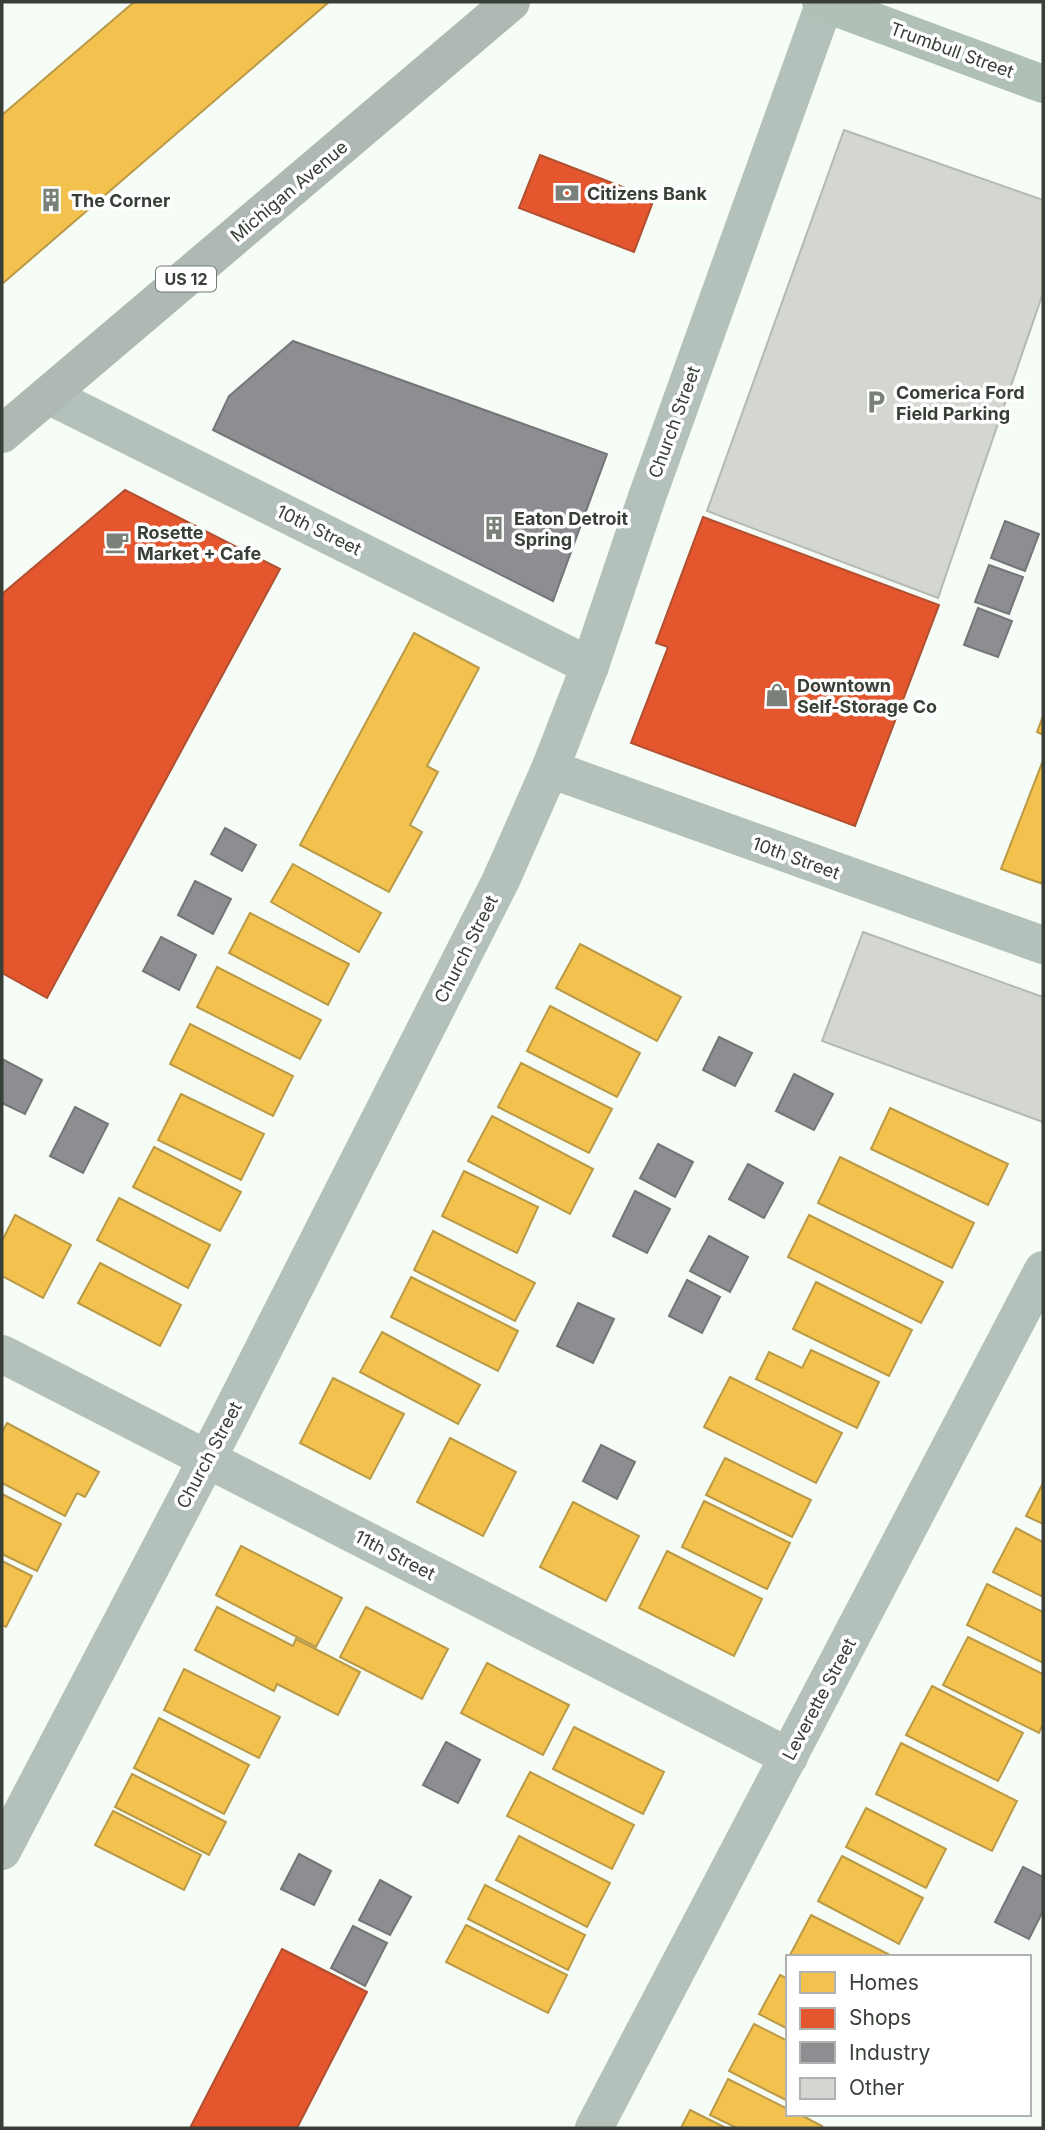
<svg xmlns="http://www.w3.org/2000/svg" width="1045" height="2130" font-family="Inter,sans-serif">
	<rect width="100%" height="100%" fill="#f6fcf6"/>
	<g fill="#f2c14e" stroke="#ba9a47" stroke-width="2">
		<path d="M134 2H329L2 284V115Z"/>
		<path d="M414 633 479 668 427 766 438 772 410 825 422 832 389 892 300 845Z"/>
		<path d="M1043 716V735L1037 732Z"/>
		<path d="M1042 763 1043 764V884L1001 869Z"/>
		<path d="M293 864 381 913 359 952 271 902Z"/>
		<path d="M250 913 349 964 328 1005 229 953Z"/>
		<path d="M580 944 681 997 657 1041 556 988Z"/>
		<path d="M217 967 321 1020 300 1059 197 1007Z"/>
		<path d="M550 1006 640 1053 617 1097 527 1051Z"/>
		<path d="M190 1024 293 1076 273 1116 170 1064Z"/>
		<path d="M521 1063 612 1109 589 1153 498 1107Z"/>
		<path d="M181 1094 264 1134 241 1180 158 1140Z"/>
		<path d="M890 1108 1008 1164 988 1205 871 1149Z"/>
		<path d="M492 1116 593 1169 570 1214 468 1161Z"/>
		<path d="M154 1147 241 1192 220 1231 133 1187Z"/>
		<path d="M840 1157 974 1223 952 1268 818 1203Z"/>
		<path d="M464 1171 538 1207 517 1253 442 1216Z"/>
		<path d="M119 1198 210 1245 188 1288 97 1240Z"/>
		<path d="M15 1215 71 1245 43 1298 2 1276V1241Z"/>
		<path d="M809 1215 943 1282 921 1323 788 1257Z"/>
		<path d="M433 1231 535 1283 515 1321 414 1270Z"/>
		<path d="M100 1263 181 1305 160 1346 78 1303Z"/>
		<path d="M411 1277 518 1331 498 1371 391 1317Z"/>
		<path d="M816 1282 912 1330 889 1376 793 1329Z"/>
		<path d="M382 1332 480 1385 458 1424 360 1372Z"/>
		<path d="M811 1350 879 1382 857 1428 756 1379 769 1352 802 1368Z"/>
		<path d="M730 1377 842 1433 816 1483 704 1427Z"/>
		<path d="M333 1378 404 1414 370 1479 300 1443Z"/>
		<path d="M7 1423 99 1472 85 1497 77 1493 65 1516 2 1483V1432Z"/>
		<path d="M450 1438 516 1472 483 1536 417 1502Z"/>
		<path d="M725 1458 811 1500 792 1537 706 1495Z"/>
		<path d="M1043 1483V1524L1026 1516Z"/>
		<path d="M2 1494 61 1524 37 1571 2 1554Z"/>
		<path d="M704 1501 790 1543 767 1589 682 1547Z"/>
		<path d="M573 1502 639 1536 606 1601 540 1567Z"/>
		<path d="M1016 1528 1043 1542V1597L993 1572Z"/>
		<path d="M241 1546 342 1598 316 1647 216 1595Z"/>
		<path d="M667 1551 762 1599 734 1656 639 1608Z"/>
		<path d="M2 1561 32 1576 6 1627 2 1625Z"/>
		<path d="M987 1584 1043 1612V1663L967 1625Z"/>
		<path d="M217 1607 293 1646 296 1639 360 1672 338 1715 277 1684 274 1691 195 1650Z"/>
		<path d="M366 1607 448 1649 422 1699 340 1657Z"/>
		<path d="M968 1637 1043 1674V1724L1039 1733 943 1685Z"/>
		<path d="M487 1663 569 1705 543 1755 461 1713Z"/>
		<path d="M184 1669 280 1717 259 1758 164 1710Z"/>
		<path d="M932 1686 1023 1733 998 1781 906 1735Z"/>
		<path d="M159 1718 249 1765 224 1814 134 1768Z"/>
		<path d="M574 1727 664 1772 643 1814 553 1769Z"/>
		<path d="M901 1743 1017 1801 992 1851 876 1794Z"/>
		<path d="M530 1772 634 1825 612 1869 507 1816Z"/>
		<path d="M132 1774 226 1822 209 1855 115 1807Z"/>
		<path d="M866 1808 946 1849 926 1888 846 1847Z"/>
		<path d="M113 1811 201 1855 184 1890 95 1845Z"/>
		<path d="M519 1836 610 1883 587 1927 496 1880Z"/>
		<path d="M842 1856 923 1898 899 1944 818 1901Z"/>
		<path d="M485 1885 585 1935 568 1970 468 1919Z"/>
		<path d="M811 1915 890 1955 889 1957H789Z"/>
		<path d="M466 1925 567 1975 548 2013 446 1962Z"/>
		<path d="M780 1975 788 1979V2029L759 2014Z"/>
		<path d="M754 2024 788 2041V2101L729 2071Z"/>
		<path d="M728 2079 788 2109V2114H799L822 2126 821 2128H737L710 2115Z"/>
		<path d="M690 2110 726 2128H681Z"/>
	</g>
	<g fill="#e4572e" stroke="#b05031" stroke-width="2">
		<path d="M540 155 654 199 634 252 519 208Z"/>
		<path d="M125 490 280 569 47 998 2 973V594Z"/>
		<path d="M703 517 939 605 855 826 631 743 668 647 656 643Z"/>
		<path d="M282 1949 367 1992 297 2128H190Z"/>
	</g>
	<g fill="#8d8d92" stroke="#747677" stroke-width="2">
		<path d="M293 341 607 454 553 601 213 430 229 396Z"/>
		<path d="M1005 521 1039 534 1025 571 991 558Z"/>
		<path d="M989 565 1023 577 1009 614 975 602Z"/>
		<path d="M978 608 1012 621 998 657 964 645Z"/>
		<path d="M225 828 256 845 242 871 211 854Z"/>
		<path d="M195 881 231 899 213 934 178 915Z"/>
		<path d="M161 937 196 955 179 990 143 971Z"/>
		<path d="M719 1037 752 1053 735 1086 703 1070Z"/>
		<path d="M2 1059 42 1080 25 1114 2 1103Z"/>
		<path d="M794 1074 833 1094 814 1130 776 1111Z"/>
		<path d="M75 1107 108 1124 83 1173 50 1156Z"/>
		<path d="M658 1144 693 1162 675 1197 640 1178Z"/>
		<path d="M748 1164 783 1183 764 1218 729 1199Z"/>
		<path d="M635 1191 670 1209 647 1253 613 1236Z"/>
		<path d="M709 1236 748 1257 730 1292 690 1271Z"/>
		<path d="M687 1280 720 1297 702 1333 669 1316Z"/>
		<path d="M578 1303 614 1319 593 1363 557 1346Z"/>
		<path d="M601 1445 635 1462 617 1499 583 1481Z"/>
		<path d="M446 1742 480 1760 458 1803 423 1785Z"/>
		<path d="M299 1854 331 1871 314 1905 281 1889Z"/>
		<path d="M1023 1867 1043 1877V1911L1029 1939 995 1922Z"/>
		<path d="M380 1880 411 1897 390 1935 359 1920Z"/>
		<path d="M353 1926 387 1943 365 1986 331 1968Z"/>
	</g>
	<g fill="#d3d7d0" stroke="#b5b9b2" stroke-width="2">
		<path d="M844 130 1043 200V293L938 598 707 511Z"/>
		<path d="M863 932 1043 997V1122L822 1041Z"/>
	</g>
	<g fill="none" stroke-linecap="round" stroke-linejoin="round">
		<g stroke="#b4c0ba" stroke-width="38">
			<path d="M48 395 590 666"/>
			<path d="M550 769 1043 945"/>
			<path d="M2 1354 789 1757"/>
			<path d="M2 1851 228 1419 501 880 550 769 590 666 647 497 825 2"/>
			<path d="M594 2128 1043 1270"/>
		</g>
		<path stroke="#b0c0b6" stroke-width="38" d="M821 2 1043 84"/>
		<path stroke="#adb9b2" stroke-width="38" d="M2 434 511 2"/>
	</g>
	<defs>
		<g id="bank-bare" transform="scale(1.89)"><path d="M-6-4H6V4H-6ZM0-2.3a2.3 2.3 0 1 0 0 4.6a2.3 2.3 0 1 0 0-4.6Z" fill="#7a817a" stroke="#fff" stroke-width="2.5" paint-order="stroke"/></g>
		<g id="building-bare" transform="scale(1.89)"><path d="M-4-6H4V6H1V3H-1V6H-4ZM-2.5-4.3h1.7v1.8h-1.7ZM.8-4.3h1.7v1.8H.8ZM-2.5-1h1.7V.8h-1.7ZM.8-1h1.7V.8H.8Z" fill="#7a817a" stroke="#fff" stroke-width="2.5" paint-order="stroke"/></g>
		<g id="parking-bare" transform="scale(1.89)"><path d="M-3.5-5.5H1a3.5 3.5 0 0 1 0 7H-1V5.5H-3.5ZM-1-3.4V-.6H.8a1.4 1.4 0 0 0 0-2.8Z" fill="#7a817a" stroke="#fff" stroke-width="2.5" paint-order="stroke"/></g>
		<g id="cafe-bare" transform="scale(1.89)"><path d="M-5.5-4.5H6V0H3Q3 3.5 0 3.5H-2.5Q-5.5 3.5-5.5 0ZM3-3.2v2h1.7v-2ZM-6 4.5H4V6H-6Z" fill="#7a817a" stroke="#fff" stroke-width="2.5" paint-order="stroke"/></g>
		<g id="shop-bare" transform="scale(1.89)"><path d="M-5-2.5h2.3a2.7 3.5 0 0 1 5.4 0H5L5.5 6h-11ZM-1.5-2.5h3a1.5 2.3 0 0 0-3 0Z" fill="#7a817a" stroke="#fff" stroke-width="2.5" paint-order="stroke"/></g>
	</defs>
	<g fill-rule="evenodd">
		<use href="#bank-bare" x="567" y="193"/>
		<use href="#building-bare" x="51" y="200"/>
		<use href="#parking-bare" x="876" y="402"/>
		<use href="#building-bare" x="494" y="528"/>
		<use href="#cafe-bare" x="117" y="542"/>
		<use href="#shop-bare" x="777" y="695"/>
	</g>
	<g text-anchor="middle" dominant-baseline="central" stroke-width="7" stroke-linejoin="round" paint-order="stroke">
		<rect fill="#fff" stroke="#747973" stroke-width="2" x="156" y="266.5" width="60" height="25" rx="5"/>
		<g font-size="16" font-weight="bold" fill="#383f37">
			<text x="186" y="279">US 12</text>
		</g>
		<g font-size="18" fill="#383f37" stroke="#fff">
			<text transform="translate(952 50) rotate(20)">Trumbull Street</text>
			<text transform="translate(289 191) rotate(-40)">Michigan Avenue</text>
			<text transform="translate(674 422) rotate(-70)">Church Street</text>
			<text transform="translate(319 530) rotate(26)">10th Street</text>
			<text transform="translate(796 858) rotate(20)">10th Street</text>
			<text transform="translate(466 949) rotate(-63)">Church Street</text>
			<text transform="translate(209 1455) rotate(-62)">Church Street</text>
			<text transform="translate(395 1555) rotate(27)">11th Street</text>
			<text transform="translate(819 1699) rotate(-62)">Leverette Street</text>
		</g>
		<g font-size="18" font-weight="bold" fill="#383f37" stroke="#fff" text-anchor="start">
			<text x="587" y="193">Citizens Bank</text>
			<text x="71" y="200">The Corner</text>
			<text x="896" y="392">Comerica Ford<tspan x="896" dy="21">Field Parking</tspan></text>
			<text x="514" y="518">Eaton Detroit<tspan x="514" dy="21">Spring</tspan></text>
			<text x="137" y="532">Rosette<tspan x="137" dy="21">Market + Cafe</tspan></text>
			<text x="797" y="685">Downtown<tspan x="797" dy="21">Self-Storage Co</tspan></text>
		</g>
	</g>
	<rect width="1045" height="2130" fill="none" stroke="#383f37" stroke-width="7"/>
	<rect x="786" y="1955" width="245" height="161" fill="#ffffff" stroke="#afb2af" stroke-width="2"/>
	<rect x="800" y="1972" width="35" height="21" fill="#f2c14e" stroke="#afb2af" stroke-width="2"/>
	<text x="849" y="1990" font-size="21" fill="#383f37">Homes</text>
	<rect x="800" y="2008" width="35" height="21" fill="#e4572e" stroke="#afb2af" stroke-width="2"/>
	<text x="849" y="2025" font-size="21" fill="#383f37">Shops</text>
	<rect x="800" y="2042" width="35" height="21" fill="#8d8d92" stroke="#afb2af" stroke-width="2"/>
	<text x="849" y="2060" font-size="21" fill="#383f37">Industry</text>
	<rect x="800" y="2078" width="35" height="21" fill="#d3d7d0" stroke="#afb2af" stroke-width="2"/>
	<text x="849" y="2095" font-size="21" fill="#383f37">Other</text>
</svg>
